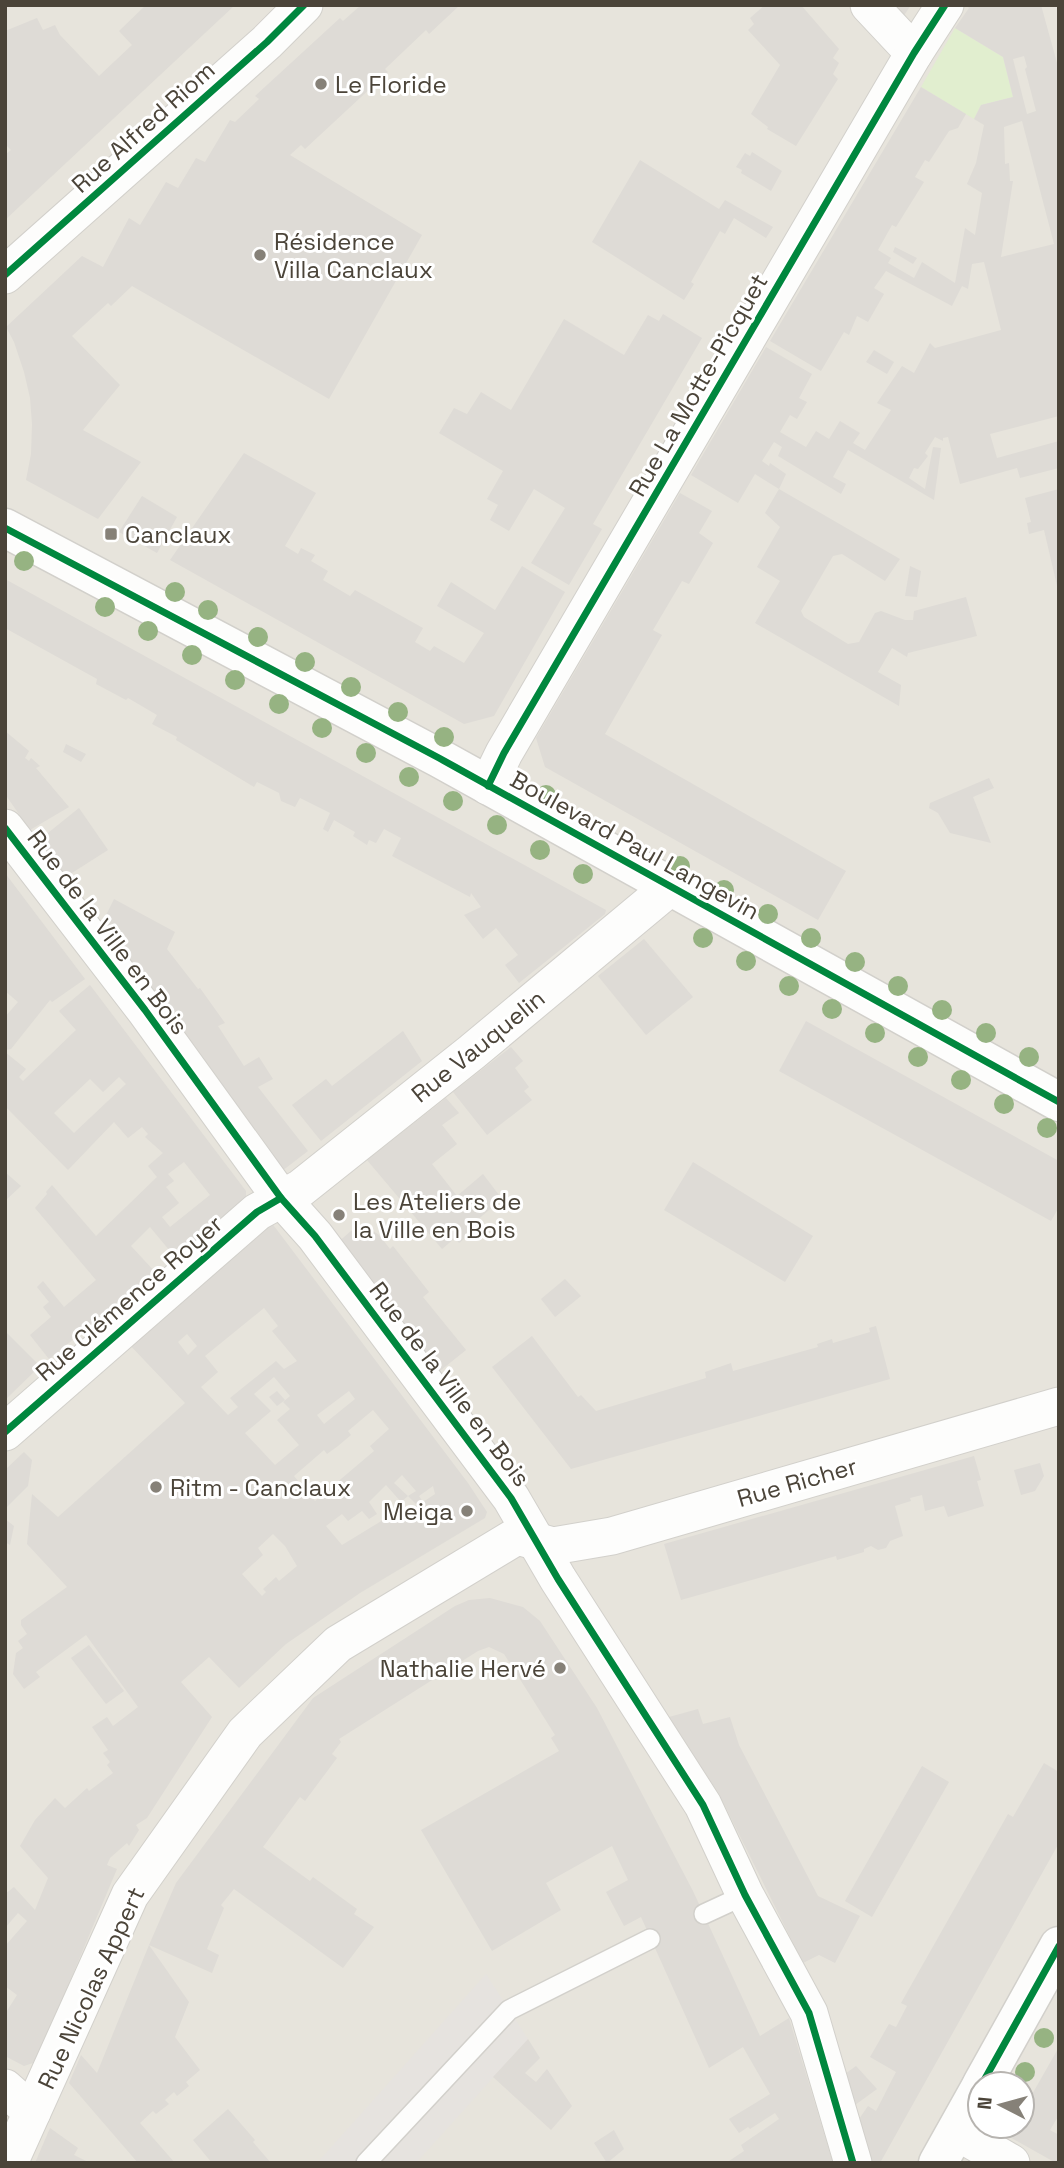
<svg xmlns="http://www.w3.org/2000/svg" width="1064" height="2168" font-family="'Space Grotesk',sans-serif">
	<rect width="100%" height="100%" fill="#f4f2ee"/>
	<path fill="#e7e4dc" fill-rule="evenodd" d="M5 5H1059V2163H5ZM980 2084H1022V2126H980Z"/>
	<path fill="#e1eecf" d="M955 28 1003 57 1013 97 981 105 974 119 921 87Z"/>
	<path fill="#e6e3df" d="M486 1974 528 2039 416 2163H317Z"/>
	<g fill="#dedbd6" fill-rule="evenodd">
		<path d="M146 5H235L5 220V155L11 150 5 144V31L37 18 43 30 55 25 60 35 99 76 132 45 119 31Z"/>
		<path d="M361 5H460L429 34 426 30 385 69 388 72 305 149 301 145 290 155 422 235 329 399 132 286 111 306 108 303 72 336 120 385 83 430 141 462 98 519 26 480 31 454 32 424 30 398 24 372 14 342 6 327 82 256 103 267 129 218 140 225 166 182 178 188 196 158 205 162 230 120 235 122 259 99 255 96 340 18 343 21Z"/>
		<path d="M765 5H801L839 49 833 58 839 63 833 74 838 79 796 146 767 129 768 127 751 114 780 65 748 30 754 24 750 18Z"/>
		<path d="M892 5H911L903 17Z"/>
		<path d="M965 5H1041L1059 70V416L990 434 997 458 1059 441V468L1020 478 1017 468 960 484 948 437 943 438V441L935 437 925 453 928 456 918 469 914 468 909 478 925 489 933 447 941 448 934 500 848 450 833 477 846 484 841 494 778 456 782 447 774 442 762 461 769 466 770 463 786 474 779 489 755 474 738 503 691 475 766 347 812 374 799 398 807 402 797 419 790 415 780 432 806 447 816 431 829 439 840 421 860 433 853 443 865 450 891 410 877 403 902 366 914 373 930 343 935 348 1001 330 984 262 972 264 968 289 962 286 952 306 886 271 874 288 884 294 868 322 857 316 849 335 844 332 821 371 770 341 921 87 966 114 958 128 949 131 929 162 925 160 915 177 924 182 896 227 892 225 878 250 891 258 888 263 914 278 922 262 955 283 965 228 975 235 982 193 967 184 976 163 984 125 974 119 981 105 1013 97 1003 57 955 28 969 8ZM1024 56 1027 67 1025 69 1036 111 1027 114 1013 59ZM1022 121 1054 244 1001 257 1013 181H1010L1009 163 1005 164 1004 127Z"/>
		<path d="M752 152 782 171 771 191 741 173 742 170 736 167 745 153 750 156Z"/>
		<path d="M640 160 719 209 725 200 773 227 766 238 734 218 725 234 720 231 691 282 694 284 684 300 592 242Z"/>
		<path d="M895 247 917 258 913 264 893 252Z"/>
		<path d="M663 314 702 338 593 524 602 529 569 585 531 563 565 508 534 489 509 531 490 520 498 505 487 499 503 471 439 433 454 408 467 414 481 392 511 410 564 319 624 355 648 315 659 321Z"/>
		<path d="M874 350 894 362 887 374 866 362Z"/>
		<path d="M244 453 316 493 285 546 298 554 301 548 315 555 311 561 328 571 323 580 350 596 355 590 423 628 415 642 430 651 434 646 464 663 484 633 437 606 451 582 495 610 522 566 565 592 494 716 464 724 170 560Z"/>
		<path d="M779 489 900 559 885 581 842 554 833 556 801 611 804 617 848 644 859 642 875 613 881 611 905 620H913L914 611 966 597 977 636 908 653 907 657 892 648 878 672 901 685 899 706 755 623 780 581 757 567 780 527 765 513Z"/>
		<path d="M1059 489V590H1058L1044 530 1029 534 1027 523 1031 522 1025 498Z"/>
		<path d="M680 493 712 511 699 533 713 543 689 584 682 581 653 630 662 635 605 734 846 871 818 920 545 767 536 738Z"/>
		<path d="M142 496 177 517 157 553 119 532Z"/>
		<path d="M910 566 921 571 917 597 905 596Z"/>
		<path d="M5 579 606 910 605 914 519 983 505 965 518 955 496 928 483 939 464 915 481 907 471 893 470 897 392 856 401 838 384 829 376 843 369 840 367 845 353 836 355 832 334 820 328 832 323 829 330 813 300 798 295 807 281 801 279 793 257 782 254 787 176 740 177 737 152 724 157 715 128 698 126 700 96 684 97 679 5 628Z"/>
		<path d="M5 731 29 751 25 758 29 761 31 758 40 766 36 768 69 807 30 830 5 794Z"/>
		<path d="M66 744 86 754 81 762 63 752Z"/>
		<path d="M989 778 994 788 973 797 991 843 950 833 938 813 929 808 930 803Z"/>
		<path d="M79 808 108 850 64 878 38 841Z"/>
		<path d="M5 873 85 979 52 1002 50 1000 11 1049 5 1050V1017L18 1002 5 991Z"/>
		<path d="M114 899 175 932 167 949 198 989 200 988 225 1023 218 1026 244 1066 259 1057 273 1079 258 1087 308 1151 282 1171 100 927Z"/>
		<path d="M644 939 693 997 646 1035 598 976Z"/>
		<path d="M90 985 246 1191V1201L175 1257 150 1227 131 1246 156 1273 49 1359 30 1335 51 1317 43 1307 49 1302 37 1287 43 1281 64 1307 96 1280 35 1208 47 1194 46 1192 52 1185 96 1236 157 1177 148 1166 163 1153 145 1137 148 1134 142 1127 128 1138 114 1122 68 1170 5 1106V1052L26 1069 19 1077 23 1081 76 1030 59 1011ZM119 1077 126 1084 74 1133 54 1113 90 1079 103 1092ZM184 1162 210 1195 170 1227 162 1217 179 1203 166 1187 174 1181 168 1174Z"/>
		<path d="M806 1021 1059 1161V1207L1051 1221 779 1071Z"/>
		<path d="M403 1031 422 1061 321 1141 292 1105 326 1079 332 1086Z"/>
		<path d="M511 1047 523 1061 515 1068 529 1087 524 1091 532 1100 487 1135 453 1092Z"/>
		<path d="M446 1098 459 1113 442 1125 457 1144 432 1164 457 1196 483 1174 502 1199 476 1221 480 1226 459 1243 455 1238 442 1249 367 1160Z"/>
		<path d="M693 1162 813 1236 785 1282 664 1210Z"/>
		<path d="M5 1172 21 1186 5 1201Z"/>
		<path d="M271 1222 468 1483 487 1512 485 1518 360 1593 286 1644 239 1688 209 1657 181 1682 212 1717 147 1818 136 1825 139 1830 129 1846 127 1843 110 1858 107 1865 117 1869 36 2062 24 2066 5 2056V2014L17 1995 5 1986V1946L27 1921 18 1913 5 1928V1894L14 1887 35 1910 48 1878 20 1846 35 1820 55 1798 65 1808 87 1788 89 1791 113 1773 107 1765 110 1762 103 1753 108 1750 92 1727 107 1717 113 1726 138 1707 86 1635 36 1672 40 1677 24 1689 13 1674 16 1653 23 1648 18 1641 27 1634 21 1625V1620L67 1587 27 1544 32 1494 58 1517 185 1403 125 1340ZM264 1308 278 1326 272 1331 297 1361 284 1369 276 1361 230 1398 238 1407 228 1415 201 1387 218 1372 205 1356ZM187 1334 197 1346 188 1355 178 1342ZM274 1377 290 1396 283 1402 290 1409 277 1420 299 1445 275 1465 245 1433 271 1411 254 1394ZM349 1391 355 1399 324 1424 317 1415ZM373 1410 389 1429 370 1446 374 1451 315 1501 294 1476 324 1450 327 1454 338 1446 351 1435 348 1431ZM402 1475 416 1491 408 1496 417 1505 386 1523 383 1520 342 1545 326 1526 342 1514 348 1521 362 1511 369 1519 377 1514 369 1502 386 1485 401 1502 408 1496 394 1483ZM433 1486 435 1494 423 1502 419 1496ZM273 1534 285 1546 297 1566 279 1581 276 1577 263 1589 266 1592 262 1596 242 1574 263 1555 258 1548Z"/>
		<path d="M367 1227 379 1235 390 1249 393 1246 429 1292 423 1297 466 1350 436 1374 336 1244 351 1231Z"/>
		<path d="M565 1279 581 1296 555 1317 541 1299Z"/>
		<path d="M876 1326 890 1379 571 1469 492 1367 532 1336 578 1397 581 1395 596 1411 706 1378 705 1372 731 1363 733 1371 818 1347 817 1344 832 1339 833 1343 870 1332 869 1328Z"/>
		<path d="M5 1331 40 1366 5 1400Z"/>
		<path d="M277 1391 285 1400 277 1406 269 1397Z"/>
		<path d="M24 1452 32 1460 28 1486 5 1509V1470Z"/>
		<path d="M974 1456 981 1480 977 1481 984 1506 948 1517 944 1506 925 1511 922 1495 910 1498 911 1501 895 1506 903 1536 890 1541 886 1548 878 1550 871 1546 864 1549V1552L837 1560 836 1556 681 1600 664 1544Z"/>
		<path d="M1040 1463 1044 1476 1035 1491 1021 1495 1014 1470Z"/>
		<path d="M5 1519 14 1526 10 1545 5 1542Z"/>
		<path d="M490 1598 523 1607 540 1621 597 1708 693 1891 760 2036 789 2018 833 2163H726L744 2151 741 2145 779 2119 775 2113 750 2129 748 2127 739 2133 729 2119 770 2094 743 2047 709 2068 641 1917 624 1926 606 1892 628 1880 612 1846 546 1883 561 1910 492 1951 421 1830 559 1751 551 1738 555 1735 504 1654 489 1647 478 1651 339 1739 341 1742 332 1754 337 1758 305 1801 300 1797 263 1847 310 1881 313 1877 357 1909 354 1914 374 1927 343 1968 234 1889 221 1905 224 1908 207 1949 219 1955 212 1973 149 1945 189 2002 175 2037 200 2070 186 2082 189 2086 177 2096 174 2092 165 2100 169 2104 156 2114 153 2111 140 2123 175 2163H138L69 2083 81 2055 97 2073 149 1945 176 1883 313 1698 455 1606 469 1600Z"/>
		<path d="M89 1645 124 1691 106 1704 71 1658Z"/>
		<path d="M698 1709 703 1724 730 1717 739 1745 818 1896 860 1916 835 1963 819 1955 803 1963 719 1794 669 1717Z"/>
		<path d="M1044 1763 1059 1772V1843L880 2163H872L859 2119 868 2106 876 2111 896 2072 870 2057 889 2024 896 2027 907 2006 901 2003 1008 1814 1013 1817Z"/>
		<path d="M922 1766 949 1782 872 1917 845 1901Z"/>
		<path d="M528 2039 540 2058 525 2073 536 2082 547 2069 572 2106 551 2130 493 2077Z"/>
		<path d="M1059 2047V2115L1050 2130 1059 2135V2163H1056L1008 2136 1014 2126H1022V2112Z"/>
		<path d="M856 2066 877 2089 855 2105 845 2074Z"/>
		<path d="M228 2109 255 2140 253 2142 271 2163H212L193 2140Z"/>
		<path d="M50 2128 78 2148 74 2155 90 2163H35Z"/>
		<path d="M614 2130 624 2149 607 2163 594 2143Z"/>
	</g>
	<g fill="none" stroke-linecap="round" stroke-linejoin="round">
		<g stroke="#d2d0cb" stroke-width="22">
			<g id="service">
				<path d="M704 1914 745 1895"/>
				<path d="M366 2163 509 2010 650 1939"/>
			</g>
		</g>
		<g stroke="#d2d0cb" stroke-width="39">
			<g id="minor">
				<path d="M869 5 914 53"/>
				<path d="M5 275 267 42 304 5"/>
				<path d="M488 786 504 753 914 53 945 5"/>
				<path d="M5 828 145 1010 281 1198 315 1236 511 1498 558 1579 703 1805 745 1895 809 2013 853 2163"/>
				<path d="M5 1432 257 1212 301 1188 472 1052 670 887"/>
				<path d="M5 2088 32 2112"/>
				<path d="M956 2131 1011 2163"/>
				<path d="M9 2163 130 1895 245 1733 338 1644 517 1536 553 1546 612 1536 1059 1406"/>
			</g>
		</g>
		<g stroke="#d2d0cb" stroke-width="41">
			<g id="tertiary">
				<path d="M5 528 439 758 1059 1102"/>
				<path d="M982 2084 1059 1946"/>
				<path d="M938 2163 980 2088"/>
			</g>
		</g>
		<use href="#service" stroke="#fdfdfc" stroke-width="19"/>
		<use href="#minor" stroke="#fdfdfc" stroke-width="37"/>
		<use href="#tertiary" stroke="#fdfdfc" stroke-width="38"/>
		<g stroke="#fff" stroke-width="11">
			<g id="cycleway">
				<path d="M5 275 267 42 304 5"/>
				<path d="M5 528 439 758 1059 1102"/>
				<path d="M488 786 504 753 914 53 945 5"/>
				<path d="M5 828 145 1010 281 1198 315 1236 511 1498 558 1579 703 1805 745 1895 809 2013 853 2163"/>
				<path d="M5 1432 257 1212 281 1198"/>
				<path d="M982 2084 1059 1946"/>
			</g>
		</g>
		<use href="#cycleway" stroke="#00873e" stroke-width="7"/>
	</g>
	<g fill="#96b382">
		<circle cx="24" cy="561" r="10"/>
		<circle cx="175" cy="592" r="10"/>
		<circle cx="105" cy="607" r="10"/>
		<circle cx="208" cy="610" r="10"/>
		<circle cx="148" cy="631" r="10"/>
		<circle cx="258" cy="637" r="10"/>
		<circle cx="192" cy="655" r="10"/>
		<circle cx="305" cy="662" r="10"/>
		<circle cx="235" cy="680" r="10"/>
		<circle cx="351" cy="687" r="10"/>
		<circle cx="279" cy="704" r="10"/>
		<circle cx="398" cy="712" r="10"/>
		<circle cx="322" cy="728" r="10"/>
		<circle cx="444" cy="737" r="10"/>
		<circle cx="366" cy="753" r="10"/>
		<circle cx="409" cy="777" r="10"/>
		<circle cx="546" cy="795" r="10"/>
		<circle cx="453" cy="801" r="10"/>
		<circle cx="497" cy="825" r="10"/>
		<circle cx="540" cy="850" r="10"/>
		<circle cx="680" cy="866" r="10"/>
		<circle cx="583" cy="874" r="10"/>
		<circle cx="724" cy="890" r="10"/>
		<circle cx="768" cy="914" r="10"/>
		<circle cx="703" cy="938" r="10"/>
		<circle cx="811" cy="938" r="10"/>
		<circle cx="746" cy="961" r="10"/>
		<circle cx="855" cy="962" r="10"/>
		<circle cx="789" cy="986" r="10"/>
		<circle cx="898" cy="986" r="10"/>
		<circle cx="832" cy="1009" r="10"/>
		<circle cx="942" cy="1010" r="10"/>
		<circle cx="875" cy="1033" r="10"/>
		<circle cx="986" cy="1033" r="10"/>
		<circle cx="918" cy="1057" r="10"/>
		<circle cx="1029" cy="1057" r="10"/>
		<circle cx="961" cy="1080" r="10"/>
		<circle cx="1004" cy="1104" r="10"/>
		<circle cx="1047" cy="1128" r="10"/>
		<circle cx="1044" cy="2038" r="10"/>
		<circle cx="1025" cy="2072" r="10"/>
	</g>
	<g fill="#868178" stroke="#fff" stroke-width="2.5">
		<circle cx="321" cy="84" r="7"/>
		<circle cx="260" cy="255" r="7"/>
		<rect x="104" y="527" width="14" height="14" rx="3.5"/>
		<circle cx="339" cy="1215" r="7"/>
		<circle cx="156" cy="1487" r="7"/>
		<circle cx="467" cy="1511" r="7"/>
		<circle cx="560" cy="1668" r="7"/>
	</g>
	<g text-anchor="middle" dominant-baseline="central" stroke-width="6" stroke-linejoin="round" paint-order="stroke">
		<g font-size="24" fill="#4b4439" stroke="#fff" text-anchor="start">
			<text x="335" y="84">Le Floride</text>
			<text x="274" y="241">Résidence<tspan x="274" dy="28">Villa Canclaux</tspan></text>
			<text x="125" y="534">Canclaux</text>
			<text x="353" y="1201">Les Ateliers de<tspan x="353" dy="28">la Ville en Bois</tspan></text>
			<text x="170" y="1487">Ritm - Canclaux</text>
			<text x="453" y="1511" text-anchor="end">Meiga</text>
			<text x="546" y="1668" text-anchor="end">Nathalie Hervé</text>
		</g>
		<g font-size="24" fill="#4b4439" stroke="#fff">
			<text transform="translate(143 127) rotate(-42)">Rue Alfred Riom</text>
			<text transform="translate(698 385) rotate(-60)">Rue La Motte-Picquet</text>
			<text transform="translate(635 845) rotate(29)">Boulevard Paul Langevin</text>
			<text transform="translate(108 932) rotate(53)">Rue de la Ville en Bois</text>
			<text transform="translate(478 1046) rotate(-39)">Rue Vauquelin</text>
			<text transform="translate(129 1298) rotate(-41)">Rue Clémence Royer</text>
			<text transform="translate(450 1384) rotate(53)">Rue de la Ville en Bois</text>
			<text transform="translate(797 1482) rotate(-16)">Rue Richer</text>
			<text transform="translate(91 1988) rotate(-65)">Rue Nicolas Appert</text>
		</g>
	</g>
	<rect width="1064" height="2168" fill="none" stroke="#4b4439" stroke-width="14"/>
	<g transform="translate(1001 2105) rotate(276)"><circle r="33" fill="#ffffff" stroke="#b7b4b0" stroke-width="2"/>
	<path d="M0-5L12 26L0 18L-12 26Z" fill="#868178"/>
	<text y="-10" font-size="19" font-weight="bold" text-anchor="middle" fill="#4b4439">N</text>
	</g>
</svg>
